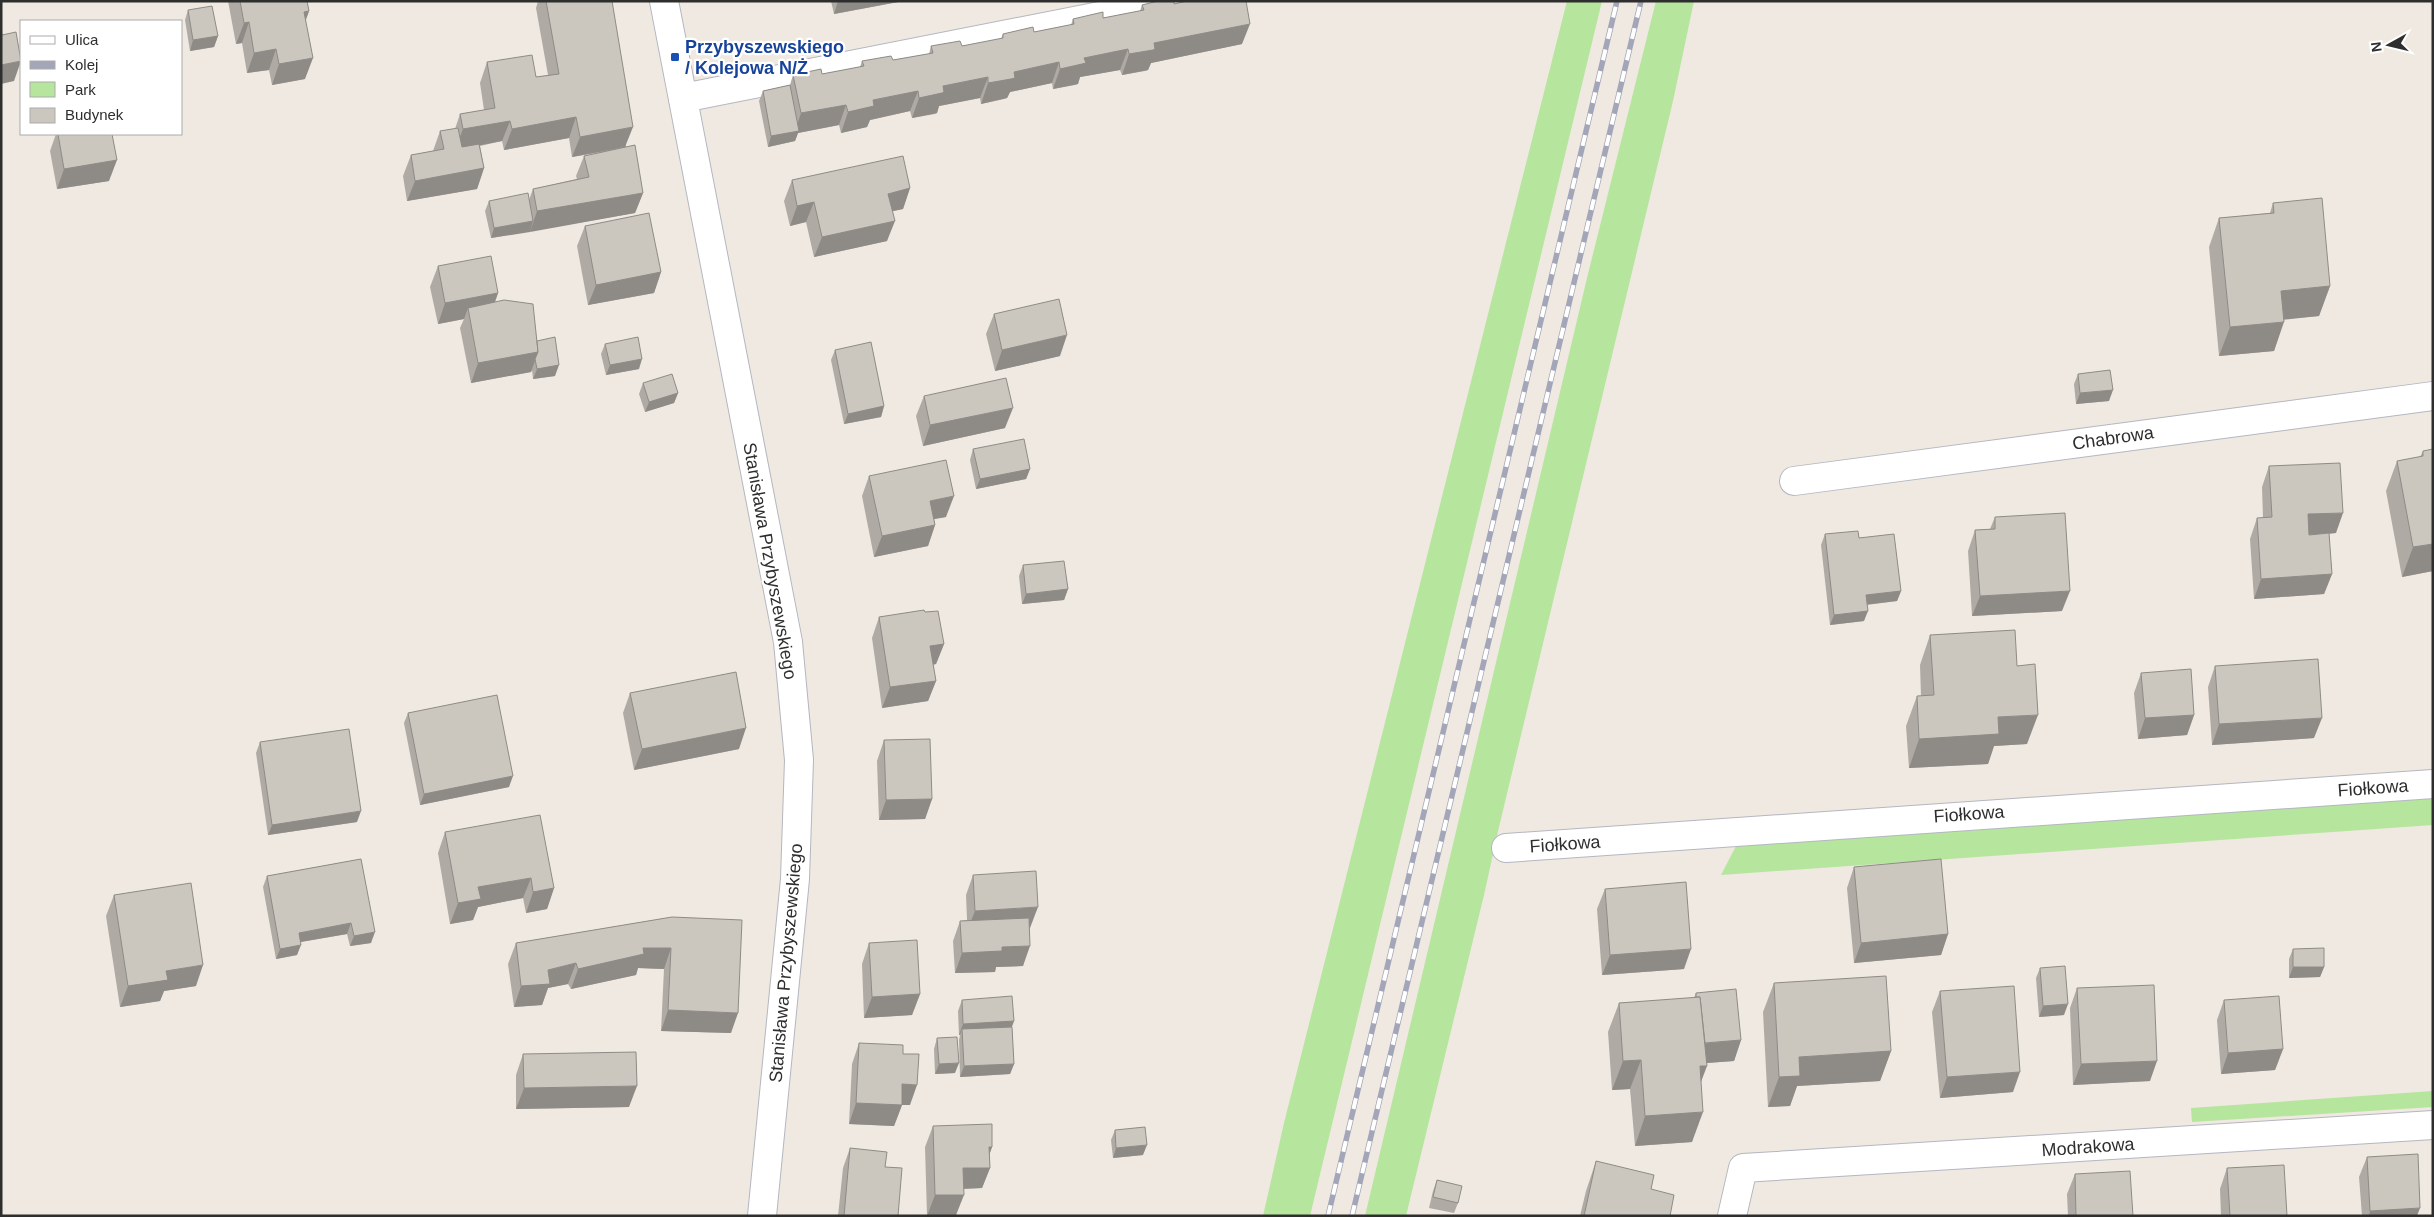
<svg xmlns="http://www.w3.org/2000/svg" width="2434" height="1217" font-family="Arial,sans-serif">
	<rect width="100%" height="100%" fill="#efe9e1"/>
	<g fill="#b6e59e">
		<path d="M1567 1H1602L1310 1216H1263L1284 1123Z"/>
		<path d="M1656 1H1694L1673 101 1499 827 1484 895 1406 1216H1365L1587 278Z"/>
		<path d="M2433 794V825L1721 875 1736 846Z"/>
		<path d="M2433 1091V1107L2192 1122 2191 1108Z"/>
	</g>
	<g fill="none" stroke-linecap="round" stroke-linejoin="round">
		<g stroke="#b4b7c1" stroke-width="30">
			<g id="minor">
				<path d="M664 1 788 642 799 760 795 879 762 1216"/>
				<path d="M683 98 1176 1"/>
				<path d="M1794 481 2433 396"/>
				<path d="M1506 848 2433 784"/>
				<path d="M1732 1216 1743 1168 2433 1125"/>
			</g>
		</g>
		<use href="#minor" stroke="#fff" stroke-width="28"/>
		<g stroke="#a3a6b8" stroke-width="5.5">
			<g id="rail">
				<path d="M1328 1216 1617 1"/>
				<path d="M1352 1216 1641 1"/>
			</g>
		</g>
		<use href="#rail" stroke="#fff" stroke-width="4" stroke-dasharray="11" stroke-linecap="butt"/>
	</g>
	<g fill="#afaba4">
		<path d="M228 1H307L309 11 306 20 305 79 272 85 269 70 247 73 242 43 236 44Z"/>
		<path d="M538 1H612L626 147 643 193 635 213 491 238 485 211 489 201 529 200 533 189 577 179 576 176 584 156 603 152 572 157 569 138 504 150 502 141 480 146 484 168 477 189 407 201 403 176 411 155 433 151 440 131 455 129 460 114 484 110 480 83 487 62 536 77 548 75 536 8Z"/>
		<path d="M831 1H899L898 2 834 14Z"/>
		<path d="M1174 4 1242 44 1151 63 1148 70 1145 71 1122 75 1120 70 1080 77 1078 84 1075 85 1053 89 1052 83 1010 92 1007 98 1004 99 981 104 980 98 939 106 937 113 935 114 912 118 910 111 870 120 867 127 841 133 839 125 798 133 795 141 768 147 759 101 763 91 790 85 793 75 822 74 860 67 862 61 893 60 929 54 931 46H962L1001 39 1003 34 1034 32 1071 25 1073 19 1103 18 1140 11 1142 5Z"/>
		<path d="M188 10 218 36 214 47 190 51 185 20Z"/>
		<path d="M56 134H112L109 181 57 189 50 151Z"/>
		<path d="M792 180 910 188 903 209 892 211 887 241 814 257 806 222 790 226 784 201Z"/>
		<path d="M2273 203 2330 286 2319 316 2284 319 2274 351 2219 356 2209 247 2219 218 2270 213Z"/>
		<path d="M585 226 661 272 654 293 588 305 577 246Z"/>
		<path d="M438 266 498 293 495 302 537 341 555 376 533 379 532 370 531 372 471 383 460 328 464 319 438 324 430 287Z"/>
		<path d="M994 314 1060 356 995 371 986 334Z"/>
		<path d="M605 344 639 369 606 375 601 354Z"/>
		<path d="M835 350 884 406 881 417 844 424 831 360Z"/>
		<path d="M2078 374 2109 401 2076 404 2074 384Z"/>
		<path d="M643 383 678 393 674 403 645 412 639 394Z"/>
		<path d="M924 396 1005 428 923 446 916 416Z"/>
		<path d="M973 449 1030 469 1026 479 976 489 970 460Z"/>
		<path d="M2423 451 2433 571 2402 577 2386 491 2397 461 2420 457Z"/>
		<path d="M2269 466 2336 533 2329 534 2332 574 2324 594 2254 599 2250 539 2257 518H2263L2262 487Z"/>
		<path d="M869 476 946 517 934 519 935 525 928 546 874 557 862 496Z"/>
		<path d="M1995 517 2062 611 1972 616 1968 551 1975 530 1990 529Z"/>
		<path d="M1825 534 1859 538 1901 591 1897 601 1867 605 1864 621 1830 625 1821 545Z"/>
		<path d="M1023 565 1068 589 1064 600 1022 604 1019 576Z"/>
		<path d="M925 612 944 644 936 664 933 665 936 681 928 701 882 708 872 638 879 617Z"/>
		<path d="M1930 635 2017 666 2027 744 1994 746 1988 764 1909 768 1906 726 1917 696H1921L1920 665Z"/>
		<path d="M2215 666 2314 738 2212 745 2208 687Z"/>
		<path d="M2141 673 2194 715 2187 735 2138 739 2134 693Z"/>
		<path d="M630 693 739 749 634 770 623 713Z"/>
		<path d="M408 713 509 787 420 805 404 723Z"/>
		<path d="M884 740 932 799 925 819 879 820 877 761Z"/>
		<path d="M260 742 357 822 268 835 256 753Z"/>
		<path d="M445 832 554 888 547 909 526 913 523 898 478 907 473 920 450 924 438 853Z"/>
		<path d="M361 859 371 943 350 946 347 934 300 942 297 955 276 959 263 887 267 876Z"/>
		<path d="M1854 867 1948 934 1941 955 1854 963 1847 888Z"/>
		<path d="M973 875 1030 928H1029L1023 966 996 967 995 972 955 973 953 941 960 921 967 920 966 895Z"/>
		<path d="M1605 889 1684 969 1602 975 1597 909Z"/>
		<path d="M114 895 196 986 164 991 160 1001 120 1007 106 916Z"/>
		<path d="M672 917 731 1033 661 1031 664 969 638 968 636 975 571 989 568 984 548 988 542 1005 514 1007 508 964 516 943Z"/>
		<path d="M869 943 920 994 912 1015 864 1018 862 964Z"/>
		<path d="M2293 949 2324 967 2320 977 2289 978V959Z"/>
		<path d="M2040 968 2064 1015 2039 1017 2036 978Z"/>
		<path d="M1774 983 1891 1051 1880 1081 1797 1086 1790 1106 1768 1107 1763 1012Z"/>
		<path d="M2077 988 2150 1081 2073 1085 2070 1008Z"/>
		<path d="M1940 991 2013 1092 1940 1098 1932 1012Z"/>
		<path d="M1696 993 1741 1040 1734 1061 1706 1063 1701 1082 1692 1142 1635 1146 1630 1089 1612 1090 1608 1032 1619 1003 1694 998Z"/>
		<path d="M962 1000 1014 1021 1012 1027 1014 1064 1010 1074 960 1077 959 1040 960 1035H959L958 1011Z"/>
		<path d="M2224 1000 2283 1049 2275 1070 2221 1074 2217 1020Z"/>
		<path d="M937 1038 955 1073 935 1074 934 1049Z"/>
		<path d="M859 1043 903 1054 910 1105H902L894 1126 849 1124 852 1064Z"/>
		<path d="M523 1054 629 1107 516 1109V1075Z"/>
		<path d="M933 1126 992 1147 989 1155 990 1168 982 1188 964 1189 956 1215 927 1216 925 1147Z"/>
		<path d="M1115 1130 1143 1155 1113 1158 1111 1140Z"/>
		<path d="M850 1148 885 1167 898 1216H838L843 1168Z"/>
		<path d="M2367 1157 2417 1216H2362L2359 1177Z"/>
		<path d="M1596 1161 1651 1189 1670 1216H1580L1586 1191Z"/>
		<path d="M2227 1168 2287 1216H2221L2220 1189Z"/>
		<path d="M2075 1174 2133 1216H2068L2067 1194Z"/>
		<path d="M1437 1180 1458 1203 1454 1213 1429 1208 1433 1191Z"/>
	</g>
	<g fill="#8e8b86">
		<path d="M838 1H899L898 2 834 14Z"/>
		<path d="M309 11 301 32 304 12Z"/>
		<path d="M249 22 242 43 236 44 244 23Z"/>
		<path d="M1250 24 1242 44 1151 63 1148 70 1122 75 1129 54 1154 43Z"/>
		<path d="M218 36 214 47 190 51 193 40Z"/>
		<path d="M276 49 269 70 247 73 254 53Z"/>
		<path d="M1128 49 1120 70 1080 77 1078 84 1053 89 1060 69 1084 58Z"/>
		<path d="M313 58 305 79 272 85 279 64Z"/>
		<path d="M21 61 14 81 1 84V65Z"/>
		<path d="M1059 62 1052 83 1010 92 1007 98 981 104 988 83 1014 72Z"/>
		<path d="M988 77 980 98 939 106 937 113 912 118 919 98 943 86Z"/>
		<path d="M918 91 910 111 870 120 867 127 841 133 848 112 873 100Z"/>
		<path d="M846 105 839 125 798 133 795 141 768 147 771 136 795 131 801 113Z"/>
		<path d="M576 117 569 138 504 150 512 129Z"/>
		<path d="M510 121 502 141 455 150 463 129Z"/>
		<path d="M633 127 625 147 572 157 580 137Z"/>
		<path d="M117 160 109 181 57 189 64 169Z"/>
		<path d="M484 168 477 189 407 201 415 181Z"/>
		<path d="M910 188 903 209 880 214 888 194Z"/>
		<path d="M643 193 635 213 530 232 537 211Z"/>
		<path d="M814 202 806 222 790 226 797 206Z"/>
		<path d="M533 221 530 232 491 238 494 228Z"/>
		<path d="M895 221 887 241 814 257 822 237Z"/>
		<path d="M661 272 654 293 588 305 596 285Z"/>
		<path d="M2330 286 2319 316 2271 321 2281 291Z"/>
		<path d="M498 293 491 313 468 308 464 319 438 324 445 303Z"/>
		<path d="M2284 322 2274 351 2219 356 2230 327Z"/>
		<path d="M1067 335 1060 356 995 371 1002 350Z"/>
		<path d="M538 352 531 372 471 383 478 363Z"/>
		<path d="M642 359 639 369 606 375 610 365Z"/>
		<path d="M559 365 555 376 533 379 537 369Z"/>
		<path d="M2113 390 2109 401 2076 404 2080 393Z"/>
		<path d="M678 393 674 403 645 412 649 402Z"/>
		<path d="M884 406 881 417 844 424 848 414Z"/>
		<path d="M1013 408 1005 428 923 446 930 425Z"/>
		<path d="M1030 469 1026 479 976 489 980 479Z"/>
		<path d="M954 496 946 517 923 521 930 501Z"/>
		<path d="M2343 513 2336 533 2300 535 2308 514Z"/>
		<path d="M935 525 928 546 874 557 882 536Z"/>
		<path d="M2433 544V571L2402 577 2413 547Z"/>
		<path d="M2332 574 2324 594 2254 599 2261 579Z"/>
		<path d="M1068 589 1064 600 1022 604 1026 594Z"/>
		<path d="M1901 591 1897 601 1862 605 1866 595Z"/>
		<path d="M2070 591 2062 611 1972 616 1980 596Z"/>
		<path d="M1868 611 1864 621 1830 625 1834 615Z"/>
		<path d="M944 644 936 664 923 666 930 646Z"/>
		<path d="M936 681 928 701 882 708 890 687Z"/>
		<path d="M2038 715 2027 744 1994 746 1988 764 1909 768 1919 739 1998 717Z"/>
		<path d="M2194 715 2187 735 2138 739 2145 718Z"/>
		<path d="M2322 718 2314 738 2212 745 2219 724Z"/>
		<path d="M746 728 739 749 634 770 642 749Z"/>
		<path d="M513 776 509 787 420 805 424 794Z"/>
		<path d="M932 799 925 819 879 820 886 800Z"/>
		<path d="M361 811 357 822 268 835 272 825Z"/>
		<path d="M531 878 523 898 478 907 473 920 450 924 458 903 478 887Z"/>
		<path d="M554 888 547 909 526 913 533 892Z"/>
		<path d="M1038 907 1030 928 967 931 975 911Z"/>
		<path d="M351 923 347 934 295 943 299 933Z"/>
		<path d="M375 932 371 943 350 946 354 936Z"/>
		<path d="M1948 934 1941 955 1854 963 1861 943Z"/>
		<path d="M301 945 297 955 276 959 280 949Z"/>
		<path d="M1030 946 1023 966 996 967 995 972 955 973 962 953 1002 947Z"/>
		<path d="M643 948H671L664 969 638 968 636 975 571 989 578 969Z"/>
		<path d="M1691 949 1684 969 1602 975 1610 955Z"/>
		<path d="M576 963 568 984 548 988 542 1005 514 1007 521 986 548 970Z"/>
		<path d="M203 965 196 986 164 991 160 1001 120 1007 128 986 166 971Z"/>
		<path d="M2293 967H2324L2320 977 2289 978Z"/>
		<path d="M920 994 912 1015 864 1018 872 997Z"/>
		<path d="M2068 1004 2064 1015 2039 1017 2043 1006Z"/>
		<path d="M668 1010 738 1013 731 1033 661 1031Z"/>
		<path d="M1014 1021 1010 1031 962 1029 960 1035H959L963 1024Z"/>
		<path d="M1741 1040 1734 1061 1693 1064 1701 1044Z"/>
		<path d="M2283 1049 2275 1070 2221 1074 2228 1053Z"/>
		<path d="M1891 1051 1880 1081 1797 1086 1790 1106 1768 1107 1779 1077 1799 1057Z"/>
		<path d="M1641 1060 1630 1089 1612 1090 1623 1061Z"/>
		<path d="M2157 1061 2150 1081 2073 1085 2081 1064Z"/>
		<path d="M959 1063 955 1073 935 1074 939 1064Z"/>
		<path d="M1014 1064 1010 1074 960 1077 964 1066Z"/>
		<path d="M1700 1066H1707L1696 1095Z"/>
		<path d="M2020 1072 2013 1092 1940 1098 1947 1077Z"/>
		<path d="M902 1084 917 1085 910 1105H895Z"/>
		<path d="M637 1086 629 1107 516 1109 524 1088Z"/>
		<path d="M856 1103 902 1105 894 1126 849 1124Z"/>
		<path d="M1703 1112 1692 1142 1635 1146 1645 1116Z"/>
		<path d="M1147 1145 1143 1155 1113 1158 1116 1148Z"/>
		<path d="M989 1147H992L985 1167Z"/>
		<path d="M963 1168H990L982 1188 955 1189Z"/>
		<path d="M935 1195H964L956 1215 927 1216Z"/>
		<path d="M2420 1208 2417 1216H2369L2370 1211Z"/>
	</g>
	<g fill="#cbc7bf" stroke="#8e8b86">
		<path d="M240 1H307L309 11 304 12 313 58 279 64 276 49 254 53 249 22 244 23Z"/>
		<path d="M546 1H612L633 127 580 137 576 117 512 129 510 121 463 129 460 114 495 108 487 62 532 55 536 77 559 74Z"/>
		<path d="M1158 1H1174V4L1187 1H1246L1250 24 1154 43 1155 49 1153 50 1129 54 1128 49 1084 58 1086 63 1082 64 1060 69 1059 62 1014 72 1015 78 1011 79 988 83V77L943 86 944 92 942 93 919 98 918 91 873 100 874 106 848 112 846 105 801 113 793 75 821 69 822 74 864 66 862 61 891 56 893 60 933 53 931 46 960 41 962 46 1003 38V34L1033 27 1034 32 1074 24 1073 19 1103 12V18L1144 10 1142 5Z"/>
		<path d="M212 6 218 36 193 40 188 10Z"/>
		<path d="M16 32 21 61 1 65V33L2 35Z"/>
		<path d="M790 85 799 131 771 136 763 91Z"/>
		<path d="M458 128 462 147 479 144 484 168 415 181 411 155 444 149 440 131Z"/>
		<path d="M58 134H112L117 160 64 169Z"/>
		<path d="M635 145 643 193 537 211 533 189 589 177 584 156Z"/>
		<path d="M903 156 910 188 888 194 895 221 822 237 814 202 797 206 792 180Z"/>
		<path d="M528 193 533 221 494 228 489 201Z"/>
		<path d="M2322 198 2330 286 2281 291 2284 322 2230 327 2219 218 2274 213 2273 203Z"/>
		<path d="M649 213 661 272 596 285 585 226Z"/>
		<path d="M491 256 498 293 445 303 438 266Z"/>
		<path d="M1059 299 1067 335 1002 350 994 314Z"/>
		<path d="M504 300 533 304 538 352 478 363 468 308Z"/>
		<path d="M555 337 559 365 537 369 535 359 538 352 537 341Z"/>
		<path d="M638 337 642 359 610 365 605 344Z"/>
		<path d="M871 342 884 406 848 414 835 350Z"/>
		<path d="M2110 370 2113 390 2080 393 2078 374Z"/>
		<path d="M672 374 678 393 649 402 643 383Z"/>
		<path d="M1006 378 1013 408 930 425 924 396Z"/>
		<path d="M1024 439 1030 469 980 479 973 449Z"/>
		<path d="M2433 449V544L2413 547 2397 461 2423 456V451Z"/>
		<path d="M946 460 954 496 930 501 935 525 882 536 869 476Z"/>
		<path d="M2340 463 2343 513 2308 514 2309 535 2329 533 2332 574 2261 579 2257 518 2272 517 2269 466Z"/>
		<path d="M2065 513 2070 591 1980 596 1975 530 1995 529V517Z"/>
		<path d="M1858 531 1859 538 1894 534 1901 591 1866 595 1868 611 1834 615 1825 534Z"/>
		<path d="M1064 561 1068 589 1026 594 1023 565Z"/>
		<path d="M924 610 925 612 938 611 944 644 930 646 936 681 890 687 879 617Z"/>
		<path d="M2015 630 2017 666 2035 664 2038 715 1998 717 1999 734 1919 739 1917 696 1934 695 1930 635Z"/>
		<path d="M2318 659 2322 718 2219 724 2215 666Z"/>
		<path d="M2191 669 2194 715 2145 718 2141 673Z"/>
		<path d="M736 672 746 728 642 749 630 693Z"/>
		<path d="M497 695 513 776 424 794 408 713Z"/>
		<path d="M349 729 361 811 272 825 260 742Z"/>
		<path d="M930 739 932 799 886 800 884 740Z"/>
		<path d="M540 815 554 888 533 892 531 878 478 887 481 899 458 903 445 832Z"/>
		<path d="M361 859 375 932 354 936 351 923 299 933 301 945 280 949 267 876Z"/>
		<path d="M1941 859 1948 934 1861 943 1854 867Z"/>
		<path d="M1036 871 1038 907 975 911 973 875Z"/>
		<path d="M1686 882 1691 949 1610 955 1605 889Z"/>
		<path d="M191 883 203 965 166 971 168 980 128 986 114 895Z"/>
		<path d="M672 917 742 920 738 1013 668 1010 671 948H643L644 954 578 969 576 963 548 970 550 984 521 986 516 943Z"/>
		<path d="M1029 918 1030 946 1002 947V951L962 953 960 921Z"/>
		<path d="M917 940 920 994 872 997 869 943Z"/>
		<path d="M2324 948V967H2293V949Z"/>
		<path d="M2065 966 2068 1004 2043 1006 2040 968Z"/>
		<path d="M1886 976 1891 1051 1799 1057 1800 1076 1779 1077 1774 983Z"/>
		<path d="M2154 985 2157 1061 2081 1064 2077 988Z"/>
		<path d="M2014 986 2020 1072 1947 1077 1940 991Z"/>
		<path d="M1736 989 1741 1040 1705 1043 1700 997H1696V993Z"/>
		<path d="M1012 996 1014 1021 963 1024 962 1000Z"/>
		<path d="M2279 996 2283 1049 2228 1053 2224 1000Z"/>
		<path d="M1700 997 1707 1066H1700L1703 1112 1645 1116 1641 1060 1623 1061 1619 1003Z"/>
		<path d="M1012 1027 1014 1064 964 1066 962 1029Z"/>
		<path d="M957 1037 959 1063 939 1064 937 1038Z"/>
		<path d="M859 1043 903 1045V1054H919L917 1085 902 1084V1105L856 1103Z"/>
		<path d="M636 1052 637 1086 524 1088 523 1054Z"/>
		<path d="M992 1124V1147H989L990 1168H963L964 1195H935L933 1126Z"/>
		<path d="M1145 1127 1147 1145 1116 1148 1115 1130Z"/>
		<path d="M850 1148 887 1152 885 1167 902 1168 898 1216H844Z"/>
		<path d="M2418 1154 2420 1208 2370 1211 2367 1157Z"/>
		<path d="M1596 1161 1654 1175 1651 1189 1674 1195 1670 1216H1584Z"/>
		<path d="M2284 1165 2287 1216H2230L2227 1168Z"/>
		<path d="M2130 1171 2133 1216H2076L2075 1174Z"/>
		<path d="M1437 1180 1462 1186 1458 1203 1433 1197Z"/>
	</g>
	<rect fill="#1a4fb4" stroke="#fff" stroke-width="2" x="670" y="52" width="10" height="10" rx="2.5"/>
	<g text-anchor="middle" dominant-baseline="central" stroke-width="4.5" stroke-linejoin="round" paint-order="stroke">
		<g font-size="18" font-weight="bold" fill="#164399" stroke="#fff" text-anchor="start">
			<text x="685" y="47">Przybyszewskiego<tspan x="685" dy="21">/ Kolejowa N/Ż</tspan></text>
		</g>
		<g font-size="18" fill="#2e2e2e" stroke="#fff">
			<text transform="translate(2113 438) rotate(-8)">Chabrowa</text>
			<text transform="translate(770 561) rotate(80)">Stanisława Przybyszewskiego</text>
			<text transform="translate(2373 788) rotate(-4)">Fiołkowa</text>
			<text transform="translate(1969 814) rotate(-4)">Fiołkowa</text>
			<text transform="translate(1565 844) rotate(-4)">Fiołkowa</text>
			<text transform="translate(786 963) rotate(-85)">Stanisława Przybyszewskiego</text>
			<text transform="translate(2088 1147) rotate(-4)">Modrakowa</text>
		</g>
	</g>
	<rect width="2434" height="1217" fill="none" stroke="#2e2e2e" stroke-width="5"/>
	<rect x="20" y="20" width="162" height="115" fill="#ffffff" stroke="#ababab"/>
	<rect x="30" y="36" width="25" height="8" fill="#ffffff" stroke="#ababab"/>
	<text x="65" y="45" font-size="15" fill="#2e2e2e">Ulica</text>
	<rect x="30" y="61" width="25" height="8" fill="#a3a6b8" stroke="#ababab"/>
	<text x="65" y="70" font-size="15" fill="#2e2e2e">Kolej</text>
	<rect x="30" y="82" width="25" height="15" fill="#b6e59e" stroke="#ababab"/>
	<text x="65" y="95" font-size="15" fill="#2e2e2e">Park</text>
	<rect x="30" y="108" width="25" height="15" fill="#cbc7bf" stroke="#ababab"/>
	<text x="65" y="120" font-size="15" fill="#2e2e2e">Budynek</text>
	<g transform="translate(2389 45) rotate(262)" stroke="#ffffff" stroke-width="4" paint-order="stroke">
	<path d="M0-4L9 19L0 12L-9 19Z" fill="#2e2e2e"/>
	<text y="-8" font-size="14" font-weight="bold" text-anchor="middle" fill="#2e2e2e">N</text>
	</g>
</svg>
